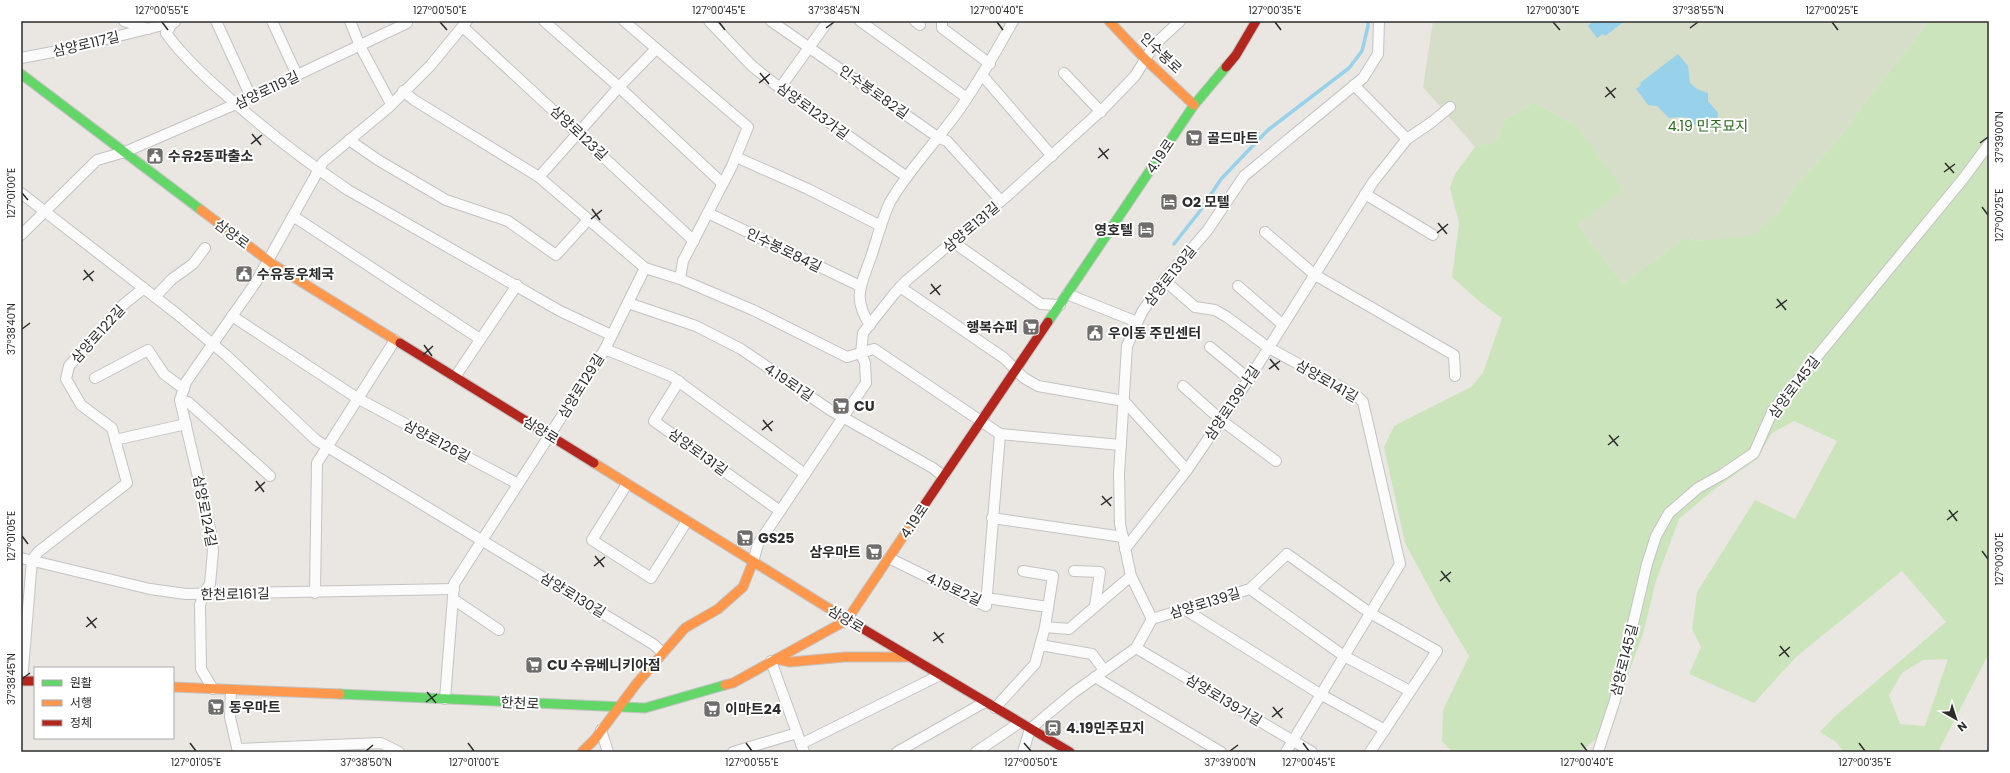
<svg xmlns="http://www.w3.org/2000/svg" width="2010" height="773" font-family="Poppins,'Noto Sans KR',sans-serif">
	<rect width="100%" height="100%" fill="#eae7e2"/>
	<path fill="#cbe4bc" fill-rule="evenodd" d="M1929 21H1989V653L1938 752H1844L1836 742 1820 732 1833 718 1946 622 1902 571 1796 657 1754 703 1689 674 1701 647 1692 629 1697 592 1755 500 1795 519 1837 441 1794 421 1772 433 1757 459 1712 491 1679 519 1656 581 1643 634 1608 729 1580 752H1452L1442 741 1443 710 1469 656 1439 606 1405 543 1384 447 1394 426 1471 387 1483 373 1502 318 1480 302 1452 277 1459 223 1450 188 1455 174 1475 147 1496 141 1505 119 1534 102 1578 127 1625 190 1578 225 1623 283 1684 238 1698 241 1778 213 1796 184 1840 137 1864 103ZM1948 659 1925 726 1900 724 1889 695 1902 673 1923 660Z"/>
	<path fill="#d6deca" d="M1433 21H1929L1864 103 1840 137 1796 184 1778 213 1752 236 1698 241 1684 238 1623 283 1578 225 1624 190 1578 127 1534 102 1505 119 1496 141 1475 147 1423 87Z"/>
	<g fill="#98d1ea">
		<path d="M1592 21H1625L1605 36 1603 34 1597 38 1588 26Z"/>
		<path d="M1678 54 1688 66 1690 83 1697 89 1708 93V101L1718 113 1717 123 1709 130H1700L1688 118 1680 117 1669 118 1657 106 1648 105 1636 89 1641 85 1640 83Z"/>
	</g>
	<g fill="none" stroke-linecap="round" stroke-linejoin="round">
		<path stroke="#98d1ea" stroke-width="3.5" d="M1174 244 1200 211 1221 179 1268 130 1349 68 1362 51 1368 26V21"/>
		<g stroke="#c3c3c3" stroke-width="12">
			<g id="street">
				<path d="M124 21 148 29"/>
				<path d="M174 21 166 33C183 57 205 77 227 96 265 130 305 161 348 190L560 311 611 335"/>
				<path d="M216 21 251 97"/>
				<path d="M272 21 297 75"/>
				<path d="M350 21 360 46 391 104"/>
				<path d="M544 21 619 87 722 183"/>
				<path d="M624 21 748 127 732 166 683 261 680 279"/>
				<path d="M709 21 752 66 776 85 907 177"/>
				<path d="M771 21 939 138 947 141 1001 201"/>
				<path d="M860 21 967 98"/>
				<path d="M915 21 920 25"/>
				<path d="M942 21V28L990 64"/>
				<path d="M463 27 694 241"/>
				<path d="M21 58 58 51 175 22"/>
				<path d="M1064 73 1101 112"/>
				<path d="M982 75 1052 156"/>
				<path d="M1354 85 1407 139"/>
				<path d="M780 88 828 21"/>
				<path d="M403 91 414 100 539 177 645 268 680 279 753 310 847 357 874 349 1000 434 986 606 889 558"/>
				<path d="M349 140 378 160 446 200 508 221 556 255 588 220"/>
				<path d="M736 157 808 189 881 226"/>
				<path d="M539 177 619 87 656 49"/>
				<path d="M21 193 177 314 227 356 316 440 653 644 663 653"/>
				<path d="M1365 194 1433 235"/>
				<path d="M708 213 860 286"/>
				<path d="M293 216 480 339"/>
				<path d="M1265 232 1315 275 1454 355 1455 376"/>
				<path d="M21 235 97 160 125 152 236 104 407 23 406 21"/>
				<path d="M953 242 1041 304 1060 305"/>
				<path d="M1164 280 1195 307 1215 310 1227 317 1269 348 1357 396 1363 402 1400 564 1286 752"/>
				<path d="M1238 286 1283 325"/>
				<path d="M900 287 1004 358 1024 378 1038 386 1124 401 1187 470"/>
				<path d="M1067 294 1137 322"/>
				<path d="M155 297 172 279 193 264 205 248"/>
				<path d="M628 303 696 326 741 349 830 410 933 468 944 477"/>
				<path d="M232 316 357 398 518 484"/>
				<path d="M870 325C852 298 861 285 871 257 877 239 882 219 890 202 909 169 937 141 959 110 979 81 996 52 1013 21"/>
				<path d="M1210 347 1249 379"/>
				<path d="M605 349 671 376 805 474"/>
				<path d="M455 377 517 285"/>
				<path d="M95 378 148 350 164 374 184 389"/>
				<path d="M679 381 654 421 780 511"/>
				<path d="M1183 386 1221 420 1276 461"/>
				<path d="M180 400 188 402 270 476"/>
				<path d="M1000 434 1121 445"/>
				<path d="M115 440 186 424"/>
				<path d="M627 484 592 540 651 578 687 521"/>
				<path d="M992 518 1123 537"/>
				<path d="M1125 549 1187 470 1249 379 1373 182 1407 139 1432 122 1450 107"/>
				<path d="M21 558 150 589 186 594 454 589"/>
				<path d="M753 562 758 544 866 383 865 363 861 354 863 333 894 294 906 281 1007 196 1105 107 1135 76 1154 45 1180 21"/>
				<path d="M1074 571 1100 572 1095 606"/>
				<path d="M1250 589 1344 656 1410 691"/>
				<path d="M315 593 317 463 395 340"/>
				<path d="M986 598 1048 607"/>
				<path d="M453 599 499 630"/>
				<path d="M1184 609 1320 694 1385 730"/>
				<path d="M1152 619 1250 589 1287 554 1370 613 1437 651 1370 752"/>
				<path d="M1045 627 1069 629 1131 576"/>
				<path d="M1040 645 1092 654 1104 670"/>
				<path d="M1136 648 1312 752"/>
				<path d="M771 661 804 752"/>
				<path d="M1095 677 1221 752"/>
				<path d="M22 681 32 560 38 552 127 483 112 428 81 405 66 379 69 366 123 305 144 288"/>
				<path d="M213 689 201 669 200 605 203 595 210 584 213 551 211 533 180 400 186 382 256 282 323 162 388 108 430 66 467 21"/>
				<path d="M231 690 230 717 238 752"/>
				<path d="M445 699 454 584 605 349 645 268"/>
				<path d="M995 708 1035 664 1045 627 1053 576 1023 571"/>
				<path d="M601 730 608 752"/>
				<path d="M801 744 940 675"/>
				<path d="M238 749 381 743 399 752"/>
				<path d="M733 752 797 733"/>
				<path d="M897 752 985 702"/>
				<path d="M976 752 1019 723"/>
				<path d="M1023 752 1030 729 1073 693 1136 648 1152 619 1131 576 1120 524 1119 474 1127 346 1142 312 1164 280 1207 231 1244 176 1363 78 1378 54 1379 21"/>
				<path d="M1598 752 1615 700 1647 564 1656 536 1669 513 1698 488 1723 474 1754 453 1773 410 1963 179 1989 144"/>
			</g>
		</g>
		<g stroke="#c3c3c3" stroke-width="11">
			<g id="fast">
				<path d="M21 74 201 210"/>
				<path d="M1048 322 1194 105 1226 67"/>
				<path d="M340 694 645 708 725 685"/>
			</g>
		</g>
		<g stroke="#c3c3c3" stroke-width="11">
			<g id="slow">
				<path d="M1109 21 1145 59 1194 105"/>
				<path d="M201 210 274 265 400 343"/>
				<path d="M594 463 833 611"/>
				<path d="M776 659 790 662 845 657H909"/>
				<path d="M725 685 733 683 847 620 923 507"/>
				<path d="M173 687 340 694"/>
				<path d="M582 752 595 739 637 683 685 628 718 609 743 587 753 562"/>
			</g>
		</g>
		<g stroke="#c3c3c3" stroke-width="11">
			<g id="jam">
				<path d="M1226 67 1236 55 1256 21"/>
				<path d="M400 343 594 463"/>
				<path d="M923 507 1048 322"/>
				<path d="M833 611 1070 752"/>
				<path d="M21 681H35"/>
			</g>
		</g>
		<use href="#street" stroke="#fcfbfb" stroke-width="10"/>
		<use href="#fast" stroke="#63d668" stroke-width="9"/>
		<use href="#slow" stroke="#ff974d" stroke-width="9"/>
		<use href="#jam" stroke="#b3261e" stroke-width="9"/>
	</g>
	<path fill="none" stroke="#2c2c2c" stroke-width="1.5" d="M162 22 168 30M440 22 447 30M719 22 725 30M997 22 1003 30M1275 22 1281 30M1553 22 1560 30M1832 22 1838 30M826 28 834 22M1690 28 1698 22M760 73 769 84M759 83 770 74M1606 87 1615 98M1605 97 1616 88M252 134 261 145M1980 143 1988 137M251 144 262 135M1099 148 1108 159M1098 158 1109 149M1945 163 1954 173M1944 172 1955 164M22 193 28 200M1982 207 1988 215M592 209 600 220M591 219 602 210M1438 223 1447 234M1437 233 1448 224M84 270 93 281M83 280 94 271M931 284 940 295M930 294 941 285M1777 299 1786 310M1776 308 1787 300M22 329 30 323M424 345 432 356M423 355 433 346M1270 359 1279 370M1269 369 1280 361M763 420 772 431M762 430 773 421M1609 435 1618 446M1608 445 1619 436M256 481 264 492M255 491 265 482M1102 496 1111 506M1101 505 1112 497M1949 510 1957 521M1947 520 1958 511M22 536 28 544M1982 551 1988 559M595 556 604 567M594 566 605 557M1441 571 1450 582M1440 581 1451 572M87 617 96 628M86 627 97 618M934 632 943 643M933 641 944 633M1780 646 1789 657M1779 656 1790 647M22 679 30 673M427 692 436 703M426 702 437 694M1273 707 1282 718M1272 717 1283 708M190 743 196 751M468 743 474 751M746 743 752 751M1024 743 1031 751M1303 743 1309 751M1581 743 1587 751M1859 743 1865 751M366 751 373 745M1230 751 1238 745"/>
	<defs>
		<g id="supermarket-square" transform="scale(0.9)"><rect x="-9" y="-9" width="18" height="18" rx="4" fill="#6e6d6c" stroke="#fff"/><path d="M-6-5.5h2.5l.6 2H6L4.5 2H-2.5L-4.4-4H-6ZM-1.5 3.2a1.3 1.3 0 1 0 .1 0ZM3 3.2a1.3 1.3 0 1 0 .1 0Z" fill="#fff"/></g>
		<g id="civic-square" transform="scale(0.9)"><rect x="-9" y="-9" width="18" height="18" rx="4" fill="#6e6d6c" stroke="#fff"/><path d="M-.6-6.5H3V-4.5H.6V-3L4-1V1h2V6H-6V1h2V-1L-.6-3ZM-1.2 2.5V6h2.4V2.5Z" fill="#fff"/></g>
		<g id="hotel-square" transform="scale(0.9)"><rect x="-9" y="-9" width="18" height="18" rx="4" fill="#6e6d6c" stroke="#fff"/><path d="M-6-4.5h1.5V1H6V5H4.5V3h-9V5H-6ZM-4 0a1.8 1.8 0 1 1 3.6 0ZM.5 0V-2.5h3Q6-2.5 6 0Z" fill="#fff"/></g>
		<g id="station-square" transform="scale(0.9)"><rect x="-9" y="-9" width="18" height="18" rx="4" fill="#6e6d6c" stroke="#fff"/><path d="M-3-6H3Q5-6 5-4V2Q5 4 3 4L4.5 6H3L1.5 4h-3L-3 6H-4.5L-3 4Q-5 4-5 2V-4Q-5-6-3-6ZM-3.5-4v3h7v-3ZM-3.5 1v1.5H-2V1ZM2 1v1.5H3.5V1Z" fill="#fff"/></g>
	</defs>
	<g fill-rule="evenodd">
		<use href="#supermarket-square" x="1194" y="138"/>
		<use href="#civic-square" x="155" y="156"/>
		<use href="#hotel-square" x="1169" y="202"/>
		<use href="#hotel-square" x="1146" y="230"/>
		<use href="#civic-square" x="244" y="274"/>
		<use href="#supermarket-square" x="1031" y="327"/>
		<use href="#civic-square" x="1095" y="333"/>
		<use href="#supermarket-square" x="841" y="406"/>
		<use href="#supermarket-square" x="745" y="538"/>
		<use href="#supermarket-square" x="874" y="552"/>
		<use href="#supermarket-square" x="534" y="665"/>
		<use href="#supermarket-square" x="216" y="707"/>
		<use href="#supermarket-square" x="712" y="709"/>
		<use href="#station-square" x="1053" y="728"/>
	</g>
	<g text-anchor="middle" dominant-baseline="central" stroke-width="4" stroke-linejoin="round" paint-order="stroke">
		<g font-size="14" fill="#2c2c2c" stroke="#fff">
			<text transform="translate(86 44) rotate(-13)">삼양로117길</text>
			<text transform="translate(1161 53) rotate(44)">인수봉로</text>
			<text transform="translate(267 90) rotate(-25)">삼양로119길</text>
			<text transform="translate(874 92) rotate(35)">인수봉로82길</text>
			<text transform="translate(813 111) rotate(36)">삼양로123가길</text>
			<text transform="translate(579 133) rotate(43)">삼양로123길</text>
			<text transform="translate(1160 156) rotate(-56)">4.19로</text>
			<text transform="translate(971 227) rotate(-40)">삼양로131길</text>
			<text transform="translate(232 234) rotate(37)">삼양로</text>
			<text transform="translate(784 250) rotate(26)">인수봉로84길</text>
			<text transform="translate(1170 276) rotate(-51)">삼양로139길</text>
			<text transform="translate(98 334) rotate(-48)">삼양로122길</text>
			<text transform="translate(1327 381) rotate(30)">삼양로141길</text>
			<text transform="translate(789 382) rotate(34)">4.19로1길</text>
			<text transform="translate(581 386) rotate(-58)">삼양로129길</text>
			<text transform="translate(1794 387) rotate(-53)">삼양로145길</text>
			<text transform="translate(1232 403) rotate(-56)">삼양로139나길</text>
			<text transform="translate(541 430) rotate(32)">삼양로</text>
			<text transform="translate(437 441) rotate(28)">삼양로126길</text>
			<text transform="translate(698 452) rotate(36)">삼양로131길</text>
			<text transform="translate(205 511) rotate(79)">삼양로124길</text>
			<text transform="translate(914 521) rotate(-56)">4.19로</text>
			<text transform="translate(954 589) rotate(25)">4.19로2길</text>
			<text transform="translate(235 594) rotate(-1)">한천로161길</text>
			<text transform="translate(573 595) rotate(31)">삼양로130길</text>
			<text transform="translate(1205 603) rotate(-17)">삼양로139길</text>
			<text transform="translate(846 619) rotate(31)">삼양로</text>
			<text transform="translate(1624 660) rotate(-76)">삼양로145길</text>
			<text transform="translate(1224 700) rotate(31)">삼양로139가길</text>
			<text transform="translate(520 703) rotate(3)">한천로</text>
		</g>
		<g font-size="14" fill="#29691c" stroke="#fff">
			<text x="1708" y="126">4.19 민주묘지</text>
		</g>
		<g font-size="14" font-weight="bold" fill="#2c2c2c" stroke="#fff" text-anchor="start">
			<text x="1207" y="138">골드마트</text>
			<text x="168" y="156">수유2동파출소</text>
			<text x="1182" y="202">O2 모텔</text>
			<text x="1133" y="230" text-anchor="end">영호텔</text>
			<text x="257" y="274">수유동우체국</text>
			<text x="1018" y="327" text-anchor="end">행복슈퍼</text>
			<text x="1108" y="333">우이동 주민센터</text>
			<text x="854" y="406">CU</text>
			<text x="758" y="538">GS25</text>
			<text x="861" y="552" text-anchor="end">삼우마트</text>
			<text x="547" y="665">CU 수유베니키아점</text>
			<text x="229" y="707">동우마트</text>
			<text x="725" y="709">이마트24</text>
			<text x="1066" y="728">4.19민주묘지</text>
		</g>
	</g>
	<rect width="2010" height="773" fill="none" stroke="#ffffff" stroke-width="44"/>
	<rect x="34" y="667" width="140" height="72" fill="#ffffff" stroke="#ababab"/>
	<rect x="42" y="680" width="20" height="6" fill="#63d668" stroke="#ababab"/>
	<text x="70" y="687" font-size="12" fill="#2c2c2c">원활</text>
	<rect x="42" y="700" width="20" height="6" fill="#ff974d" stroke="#ababab"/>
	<text x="70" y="707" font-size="12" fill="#2c2c2c">서행</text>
	<rect x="42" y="720" width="20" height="6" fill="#b3261e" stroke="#ababab"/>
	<text x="70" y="727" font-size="12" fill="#2c2c2c">정체</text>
	<g transform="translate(1956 719) rotate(141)" stroke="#ffffff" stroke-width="3" paint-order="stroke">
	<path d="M0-3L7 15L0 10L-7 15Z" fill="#2c2c2c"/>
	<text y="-6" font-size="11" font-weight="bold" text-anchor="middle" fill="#2c2c2c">N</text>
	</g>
	<rect x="22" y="22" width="1966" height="729" fill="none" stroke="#2c2c2c" stroke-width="1.5"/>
	<g font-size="10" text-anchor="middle" fill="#2c2c2c">
		<text x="162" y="14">127°00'55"E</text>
		<text x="440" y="14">127°00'50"E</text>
		<text x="719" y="14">127°00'45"E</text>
		<text x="834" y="14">37°38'45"N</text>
		<text x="997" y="14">127°00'40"E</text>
		<text x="1275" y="14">127°00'35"E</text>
		<text x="1553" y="14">127°00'30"E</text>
		<text x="1698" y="14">37°38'55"N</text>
		<text x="1832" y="14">127°00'25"E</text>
		<text transform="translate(1999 137) rotate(-90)" y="4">37°39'00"N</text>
		<text transform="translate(11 193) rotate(-90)" y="4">127°01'00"E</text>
		<text transform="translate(1999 215) rotate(-90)" y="4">127°00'25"E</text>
		<text transform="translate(11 329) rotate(-90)" y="4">37°38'40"N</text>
		<text transform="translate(11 536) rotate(-90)" y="4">127°01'05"E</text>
		<text transform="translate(1999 559) rotate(-90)" y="4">127°00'30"E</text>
		<text transform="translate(11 679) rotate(-90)" y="4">37°38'45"N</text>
		<text x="196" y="766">127°01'05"E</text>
		<text x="366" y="766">37°38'50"N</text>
		<text x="474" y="766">127°01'00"E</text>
		<text x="752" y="766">127°00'55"E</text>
		<text x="1031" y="766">127°00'50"E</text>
		<text x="1230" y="766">37°39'00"N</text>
		<text x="1309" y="766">127°00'45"E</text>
		<text x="1587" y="766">127°00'40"E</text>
		<text x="1865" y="766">127°00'35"E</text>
	</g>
</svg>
